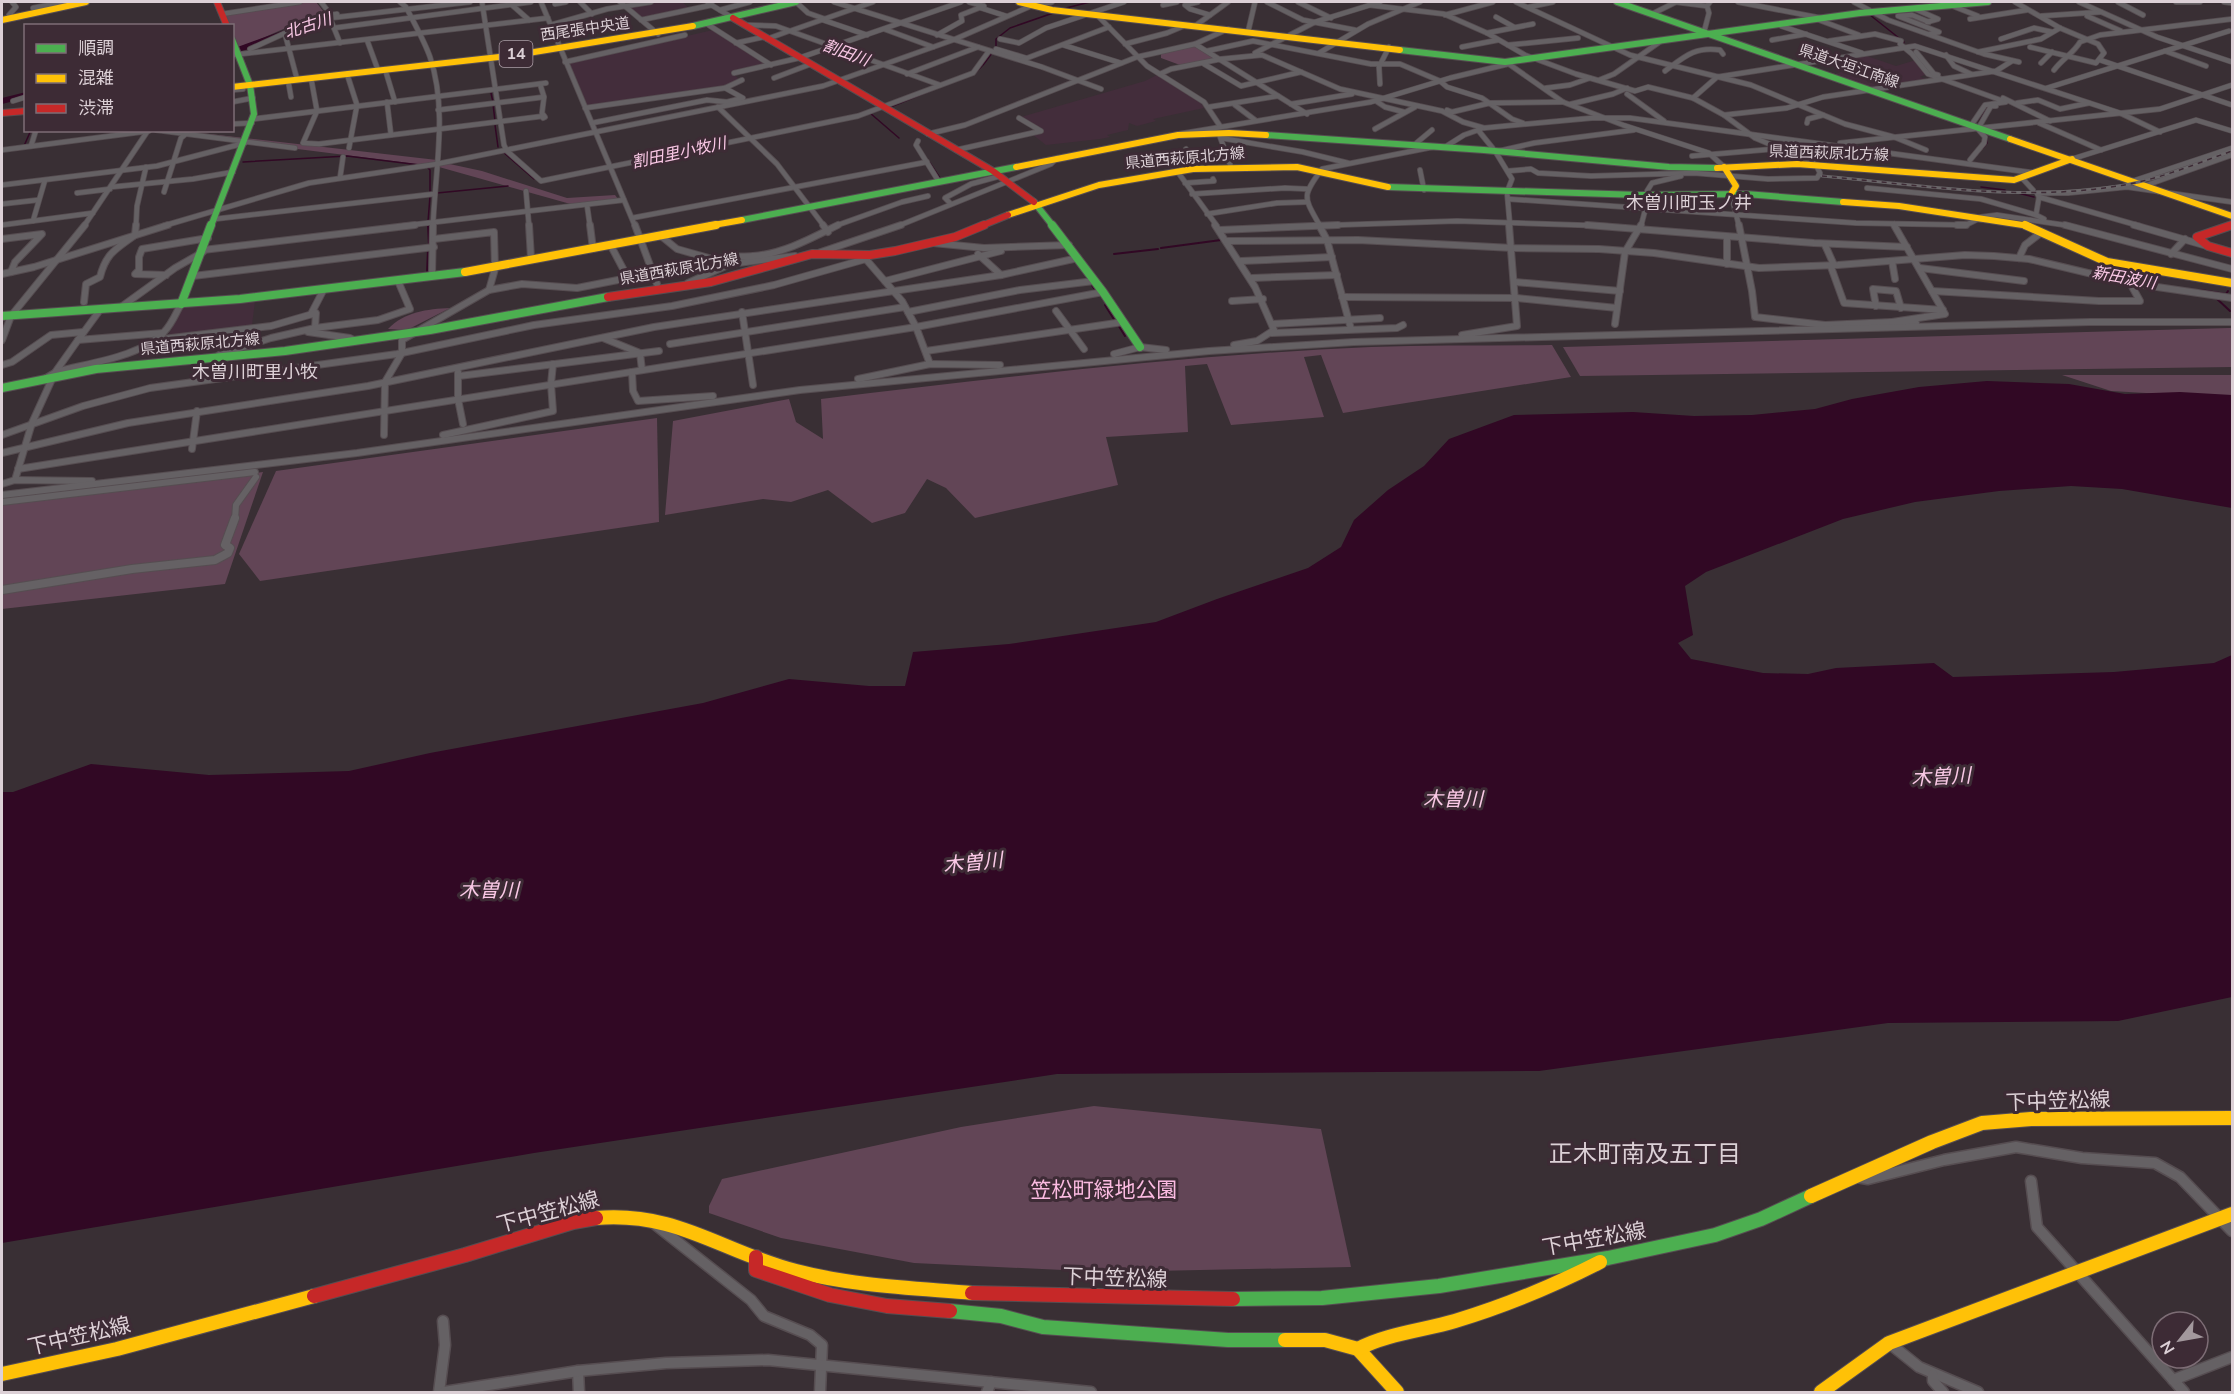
<svg xmlns="http://www.w3.org/2000/svg" width="2234" height="1394" font-family="'Nunito Sans','Noto Sans JP',sans-serif">
	<rect width="100%" height="100%" fill="#392f34"/>
	<g fill="#432d3b">
		<path d="M656 2H682L690 9 642 19 629 7Z"/>
		<path d="M713 30 767 64 731 72 740 80 723 88 588 107 569 63Z"/>
		<path d="M1861 54 1896 66 1916 60 1926 74 1920 77 1929 80 1872 88 1833 75 1848 69 1823 61Z"/>
		<path d="M1157 75 1201 103 1204 108 1153 119 1156 121 1137 126 1129 123 1128 130 1107 135 1110 137 1100 139 1046 145 1032 134 1043 131 1021 117 1145 81Z"/>
		<path d="M255 301 252 325 167 337 185 305Z"/>
	</g>
	<g fill="#624556">
		<path d="M300 2H316L327 16 295 24 237 49 233 39 232 26 227 25 222 14Z"/>
		<path d="M1195 44 1218 58 1180 65 1161 58V52Z"/>
		<path d="M156 131H183L437 160V164L424 165Z"/>
		<path d="M445 163 482 171 567 198 615 195 618 199 574 205 439 167V164Z"/>
		<path d="M450 308 407 330 388 329C404 312 427 309 450 308Z"/>
		<path d="M2229 328H2232V367L1580 376 1563 347Z"/>
		<path d="M1552 345 1571 377 1343 413 1321 355 1304 357 1324 417 1231 425 1207 364 1185 366 1188 432 1106 437 1118 485 975 518 946 488 927 479 905 513 872 523 828 490 791 502 763 499 665 515 673 421 789 399 796 422 823 439 821 399C1004 377 1187 355 1371 347 1431 345 1492 346 1552 345Z"/>
		<path d="M2062 375H2232V398L2111 391Z"/>
		<path d="M657 418 659 522 260 581 239 554 276 471Z"/>
		<path d="M263 472 225 584 2 609V505Z"/>
		<path d="M1094 1106 1321 1129 1351 1267 1105 1272 914 1263 781 1238 709 1213V1206L722 1179 961 1127Z"/>
	</g>
	<path fill="#310824" d="M1987 381 2069 384 2125 394 2180 392 2232 395V508L2122 489 2071 486 1999 491 1915 502 1843 519 1706 572 1685 586 1693 635 1678 643 1691 659 1763 673 1808 674 1836 668 1934 663 1953 677 2114 672 2214 663 2232 655V997L2118 1021 1888 1023 1539 1071 1057 1074 534 1153 2 1243V792H13L91 764 209 775 349 771 430 753 703 703 789 679 869 686H905L913 652 1009 644 1156 622 1217 599 1308 568 1341 547 1354 520 1388 490 1424 466 1449 439 1514 415 1633 412 1694 416 1752 415 1815 409 1852 399 1919 387Z"/>
	<g fill="none" stroke-linecap="round" stroke-linejoin="round">
		<g stroke="#310824" stroke-width="1.5">
			<path d="M1062 9 1090 2"/>
			<path d="M1870 15 1904 42 1903 44"/>
			<path d="M996 49V39L1010 28 1056 12"/>
			<path d="M983 65 992 53"/>
			<path d="M973 75 982 66"/>
			<path d="M491 93 493 102"/>
			<path d="M493 104 495 121"/>
			<path d="M888 108 942 86"/>
			<path d="M870 113 899 138"/>
			<path d="M1978 124 1988 106"/>
			<path d="M495 125 498 147"/>
			<path d="M24 146 31 130"/>
			<path d="M1983 148 1987 143 1986 135"/>
			<path d="M502 151 534 179"/>
			<path d="M243 162 347 156 420 165"/>
			<path d="M930 163 940 178"/>
			<path d="M426 166 430 170V192"/>
			<path d="M1981 187 2005 190"/>
			<path d="M2014 192 2034 197"/>
			<path d="M437 193 508 186"/>
			<path d="M428 222 430 196"/>
		</g>
		<g stroke="#310824" stroke-width="2">
			<path d="M428 225 429 246"/>
			<path d="M1161 248 1221 240"/>
			<path d="M1114 254 1158 249"/>
			<path d="M424 274 427 273 428 249"/>
			<path d="M1090 282 1095 290"/>
			<path d="M2200 290 2226 294 2228 291"/>
			<path d="M2215 297 2230 311"/>
			<path d="M1105 305 1115 321"/>
			<path d="M1117 323 1125 336"/>
		</g>
		<g fill="#310824" fill-rule="evenodd">
			<path d="M329 14 337 16 232 55V49Z"/>
			<path d="M26 92V98L2 104V98Z"/>
		</g>
		<g stroke="#564d51" stroke-width="6">
			<g id="street-far3">
				<path d="M12 2 16 7 9 15 13 17"/>
				<path d="M321 2 331 15 337 14"/>
				<path d="M400 2 406 7C414 23 424 40 430 57 448 110 435 171 433 226"/>
				<path d="M482 2 504 145 507 151 541 181 858 116 973 73 989 51"/>
				<path d="M541 2 635 226"/>
				<path d="M580 2 592 14"/>
				<path d="M620 2 658 34"/>
				<path d="M796 2 808 13 825 19"/>
				<path d="M834 2 1042 67 1101 89"/>
				<path d="M1198 2 1185 5 1190 9 1210 15"/>
				<path d="M1267 2 1303 20 1355 30"/>
				<path d="M1298 2 1331 18"/>
				<path d="M1516 2 1630 55 1751 85 1845 124 1894 137 1926 150"/>
				<path d="M1675 2 1707 6"/>
				<path d="M1738 2 1821 18"/>
				<path d="M1854 2 1888 20 1984 54 2019 62"/>
				<path d="M2015 2 2060 28 2098 44 2104 53 2096 63 2030 47"/>
				<path d="M2079 2 2157 37 2232 62"/>
				<path d="M2118 2 2143 15"/>
				<path d="M2176 2H2200"/>
				<path d="M2224 2 2232 3"/>
				<path d="M708 3 733 18"/>
				<path d="M555 4 566 2"/>
				<path d="M512 5 529 20"/>
				<path d="M1163 5 1177 2"/>
				<path d="M1369 5 1444 14 1487 33 1525 55 1576 74 1635 91 1648 87 1693 98 1724 115 1755 138 1822 166"/>
				<path d="M1950 5 1978 16"/>
				<path d="M1529 7 1553 2"/>
				<path d="M33 8 64 2"/>
				<path d="M981 8 1006 16"/>
				<path d="M1915 9 1938 19 1927 22"/>
				<path d="M720 10 750 2"/>
				<path d="M222 14 300 2"/>
				<path d="M1652 14 1676 2"/>
				<path d="M1097 15 1147 66 1204 102 1220 126"/>
				<path d="M1445 15 1493 2"/>
				<path d="M2041 16 2101 12"/>
				<path d="M2087 16 2121 31"/>
				<path d="M1496 17 1514 27"/>
				<path d="M1970 19 2027 10"/>
				<path d="M641 20 712 5"/>
				<path d="M823 20 867 35"/>
				<path d="M1819 20 1859 35"/>
				<path d="M1929 22 1912 15 1898 16 1939 32 1930 34"/>
				<path d="M707 24 771 65"/>
				<path d="M551 25 607 9 651 2"/>
				<path d="M745 25 776 26 940 85"/>
				<path d="M1195 26 1228 2"/>
				<path d="M1781 26 1862 53"/>
				<path d="M334 28 531 2"/>
				<path d="M884 29 933 47"/>
				<path d="M790 31 873 2"/>
				<path d="M1248 32 1255 2"/>
				<path d="M1704 32 1709 13 1707 6 1710 2"/>
				<path d="M1487 33 1533 24"/>
				<path d="M285 34 297 79"/>
				<path d="M937 35 962 21 961 15 984 6 969 2"/>
				<path d="M767 39 789 31"/>
				<path d="M1000 39 1019 43 1046 28 1124 2"/>
				<path d="M2001 39 2034 28 2052 32"/>
				<path d="M367 40 378 70"/>
				<path d="M1772 40 1806 34"/>
				<path d="M1829 41 1875 34 1901 41 1900 44 1912 54 1928 74 2006 102 1985 105 1972 124"/>
				<path d="M340 43 330 18 470 2"/>
				<path d="M736 43 764 37"/>
				<path d="M1125 44 1167 33 1186 25"/>
				<path d="M1195 44 1307 114"/>
				<path d="M1063 45 1121 63"/>
				<path d="M1508 45 1578 38"/>
				<path d="M1462 47 1498 40"/>
				<path d="M250 49 294 29 330 18"/>
				<path d="M996 49 1026 58"/>
				<path d="M1207 51 1253 41 1371 64H1400L1440 81 1447 87 1482 98 1512 119 1523 123"/>
				<path d="M2165 51 2206 66"/>
				<path d="M1916 52 1934 74 1938 75"/>
				<path d="M1978 52 2041 39 2060 28"/>
				<path d="M1255 53 1315 22 1380 2"/>
				<path d="M1319 53 1368 24 1420 2"/>
				<path d="M232 55 548 18"/>
				<path d="M1946 55 1954 66 1971 74"/>
				<path d="M1022 60 1109 27"/>
				<path d="M2100 60 2232 105"/>
				<path d="M565 62 685 35"/>
				<path d="M1506 62 1563 102 1623 125 1709 153 1724 167"/>
				<path d="M2041 63 2052 52"/>
				<path d="M1204 64 1241 86 1301 72"/>
				<path d="M385 69 395 102"/>
				<path d="M2054 70C2062 59 2074 53 2080 42L2100 35 2232 19"/>
				<path d="M1665 71C1684 57 1695 46 1720 50L1723 54"/>
				<path d="M734 73 799 58 961 2"/>
				<path d="M347 74 357 105 349 148"/>
				<path d="M907 74 978 47"/>
				<path d="M1160 74 1171 69 1221 59 1262 55 1340 89 1442 111 1463 122 1484 128 1592 118H1630L2035 173"/>
				<path d="M311 78 317 111 303 143 319 144 544 116"/>
				<path d="M774 78 811 64"/>
				<path d="M288 80 291 97"/>
				<path d="M1599 80 1614 74 1661 41"/>
				<path d="M540 84 544 97 542 113 545 117 543 118"/>
				<path d="M1380 84 1379 67 1389 47"/>
				<path d="M1546 88 1570 85 1590 78"/>
				<path d="M2047 88 2229 31"/>
				<path d="M232 90 243 89"/>
				<path d="M1627 94 1664 121"/>
				<path d="M1693 98 1717 77 1915 46 2120 113 2160 132"/>
				<path d="M2003 98 2050 121"/>
				<path d="M13 101 26 97"/>
				<path d="M1376 101 1385 107 1404 112"/>
				<path d="M232 102 253 98"/>
				<path d="M387 102 391 135"/>
				<path d="M2017 103 2038 100 2060 109 2089 103"/>
				<path d="M1291 104 1352 94"/>
				<path d="M1571 104 1613 94 1627 88"/>
				<path d="M1235 105 1255 120"/>
				<path d="M718 107 777 164 824 226"/>
				<path d="M1209 107 1278 96"/>
				<path d="M585 108 725 88 742 80"/>
				<path d="M438 110 544 97"/>
				<path d="M1447 110 1452 112 1490 103 1563 102"/>
				<path d="M1724 115 1787 108 1823 97 1996 71 2012 61"/>
				<path d="M253 119 546 83"/>
				<path d="M592 123 707 100 727 102 743 98 725 88"/>
				<path d="M1807 123 1808 119 1823 115"/>
				<path d="M2039 123 2101 150"/>
				<path d="M232 124 252 123"/>
				<path d="M1979 127 1991 106H1996"/>
				<path d="M1375 129 1415 107"/>
				<path d="M156 130 295 148"/>
				<path d="M1478 130 1495 151 1512 179 1507 192 1510 226"/>
				<path d="M928 134 965 125 1137 57 1195 44 1228 29"/>
				<path d="M1179 134 1371 102 1450 78 1508 64"/>
				<path d="M1219 134 1231 167"/>
				<path d="M1221 138 1303 152 1348 163"/>
				<path d="M918 141 916 145 939 182"/>
				<path d="M1840 143 2160 109 2232 85"/>
				<path d="M1414 145 1432 130"/>
				<path d="M31 146 36 130"/>
				<path d="M1445 147 1464 135 1481 129"/>
				<path d="M1186 149 1189 154 1226 153"/>
				<path d="M2 150 149 131"/>
				<path d="M956 150 1041 131 1019 118"/>
				<path d="M1499 151 1534 143 1634 130"/>
				<path d="M1692 156 1810 146"/>
				<path d="M2072 159 2196 120 2232 131"/>
				<path d="M1970 160 1984 143 1985 137 1977 128"/>
				<path d="M1420 170 1424 190"/>
				<path d="M1177 171 1217 226"/>
				<path d="M1508 171 1531 169 1538 173 1591 176 1694 173 1768 179 1817 178 1820 173 1816 165"/>
				<path d="M340 178 343 157"/>
				<path d="M2022 178 2033 190"/>
				<path d="M2133 181 2232 148"/>
				<path d="M1185 183 1214 181 1213 179"/>
				<path d="M2 185 157 166 245 143"/>
				<path d="M2147 185 2232 155"/>
				<path d="M111 187 193 179 233 172"/>
				<path d="M1867 188 1981 199 2036 215"/>
				<path d="M526 191 529 226"/>
				<path d="M1647 191 1652 183 1681 176"/>
				<path d="M164 192 181 138 187 133"/>
				<path d="M77 193 110 189"/>
				<path d="M1192 194 1285 188 1307 189"/>
				<path d="M1731 194 1739 226"/>
				<path d="M2039 197 2140 226"/>
				<path d="M1508 199 1856 223 1966 225 1978 219 1985 220"/>
				<path d="M2 204 38 200"/>
				<path d="M951 204 945 198 971 184 1000 176"/>
				<path d="M587 205 590 226"/>
				<path d="M1207 214 1277 203 1307 202"/>
				<path d="M1981 217 1997 215 2071 226"/>
				<path d="M632 218 927 162"/>
				<path d="M215 219 434 194"/>
				<path d="M2044 219 2036 215 2039 197 2037 193H2068L2127 187 2232 202"/>
				<path d="M33 221 45 180"/>
				<path d="M1894 224 1895 226"/>
				<path d="M2 225 93 213"/>
				<path d="M84 226 147 132"/>
				<path d="M136 226 137 206 146 167"/>
				<path d="M163 226 309 183 437 164 823 86 953 40 1031 6 1052 2"/>
				<path d="M402 226 624 200"/>
				<path d="M835 226 902 202 928 196"/>
				<path d="M898 226 1051 164 1057 158"/>
				<path d="M1307 226 1457 221 1608 226"/>
				<path d="M1320 226C1304 197 1301 197 1322 169L1433 147"/>
				<path d="M1641 226 1649 195"/>
			</g>
		</g>
		<g stroke="#564d51" stroke-width="8">
			<g id="street-far2">
				<path d="M529 225 531 258"/>
				<path d="M590 225 593 249"/>
				<path d="M635 225 657 284"/>
				<path d="M823 225 828 232"/>
				<path d="M1215 225 1255 287 1274 330 1257 341 1234 345"/>
				<path d="M1319 225 1327 240 1351 329"/>
				<path d="M1587 225 1814 243 1907 247"/>
				<path d="M1739 225 1752 291 1755 317 1825 325 1892 322"/>
				<path d="M1894 225 1945 314 1892 322 1916 323"/>
				<path d="M1957 225H1966"/>
				<path d="M2065 225 2232 269"/>
				<path d="M2134 225 2207 246"/>
				<path d="M1219 230 1338 225"/>
				<path d="M661 236 677 249 730 264 795 256"/>
				<path d="M1727 237V264"/>
				<path d="M2 239 42 234 15 262 11 272"/>
				<path d="M1227 241 1358 240 1513 248 1599 249 1654 253 1759 268 1838 265 1965 255 1994 256 2029 259 2130 283 2232 298"/>
				<path d="M933 243 984 248 1069 245"/>
				<path d="M1825 245 1834 265 1831 267 1844 303 1943 310"/>
				<path d="M203 250 415 225"/>
				<path d="M815 254 901 225"/>
				<path d="M978 254 1001 275"/>
				<path d="M2171 254 2185 239"/>
				<path d="M864 257 902 301 916 327 930 364"/>
				<path d="M2019 258 2025 245 2042 232"/>
				<path d="M715 259C728 256 740 257 753 256 783 254 812 238 838 225"/>
				<path d="M1241 261 1332 257"/>
				<path d="M1892 261 1895 279"/>
				<path d="M1920 268 2024 281"/>
				<path d="M2 274 34 267 168 225"/>
				<path d="M166 275 135 274 139 270V257L142 249 208 238"/>
				<path d="M193 276 434 247"/>
				<path d="M432 276 433 225"/>
				<path d="M1252 278 1337 275"/>
				<path d="M885 281 1001 251"/>
				<path d="M1515 282 1620 291"/>
				<path d="M688 283 730 264"/>
				<path d="M489 290 522 284 577 288 628 278 611 246"/>
				<path d="M1932 291 2099 301H2140L2130 283"/>
				<path d="M1342 297 1517 298 1617 308"/>
				<path d="M1232 301 1263 299"/>
				<path d="M84 302 86 284 100 277C106 253 116 249 135 235L136 225"/>
				<path d="M1876 306 1873 289 1896 291 1901 308"/>
				<path d="M121 307 175 268 203 252"/>
				<path d="M100 310 78 340 163 333"/>
				<path d="M1056 311 1084 349"/>
				<path d="M742 312 753 385"/>
				<path d="M908 312 1020 290 1094 281"/>
				<path d="M311 314 323 291"/>
				<path d="M1272 324 1380 318"/>
				<path d="M1615 324 1625 252 1641 225"/>
				<path d="M308 332 350 338 356 341"/>
				<path d="M1272 333 1397 328 1403 325"/>
				<path d="M1462 335 1517 326 1509 225"/>
				<path d="M603 338 640 353 642 370"/>
				<path d="M2 340 11 316 85 225"/>
				<path d="M155 340 271 326 316 313 315 328"/>
				<path d="M670 344 905 307"/>
				<path d="M926 351 1123 322"/>
				<path d="M1114 354 1140 347 1166 350"/>
				<path d="M219 355 271 338 315 328 378 320 410 309 398 281"/>
				<path d="M2 365 12 362 51 335 83 332"/>
				<path d="M56 371 78 340"/>
				<path d="M458 372V399L463 424"/>
				<path d="M632 372 633 391 638 401 713 396"/>
				<path d="M459 376 659 351"/>
				<path d="M46 378 56 372C88 363 141 357 164 332 172 324 176 313 181 304"/>
				<path d="M858 379 930 364 1000 365"/>
				<path d="M2 435 83 406 150 388 397 354 534 325 672 306 774 285 866 259"/>
				<path d="M384 435 385 382 402 353V340L489 290 495 269 494 232 434 239"/>
				<path d="M443 435 553 411 551 384 553 364"/>
				<path d="M192 449 197 411"/>
				<path d="M2 453 128 423 368 386 654 327 1001 275 1078 258"/>
				<path d="M18 469 916 327 1103 292"/>
				<path d="M15 480 32 423 53 377"/>
				<path d="M2 484 15 480 92 481"/>
				<path d="M2 495 357 453 800 390 1209 351 1354 342 2090 322H2232"/>
				<path d="M2 502 255 472"/>
				<path d="M235 519 236 505 256 477"/>
			</g>
		</g>
		<g stroke="#564d51" stroke-width="10">
			<path id="street-far1" d="M2 590 132 569 215 560 228 553 230 548 225 545 235 518"/>
		</g>
		<g stroke="#564d51" stroke-width="13">
			<g id="street">
				<path d="M1857 1177 1868 1179 1944 1160 2016 1147 2082 1158 2155 1163 2180 1177 2232 1231"/>
				<path d="M2031 1181 2037 1227 2184 1392"/>
				<path d="M651 1221 751 1300 764 1316 810 1335 822 1345 820 1392"/>
				<path d="M1889 1343 1919 1367 1978 1392"/>
				<path d="M578 1371 579 1392"/>
				<path d="M1933 1375V1381L1943 1392"/>
				<path d="M2173 1380 2232 1357"/>
				<path d="M439 1392 445 1345 443 1321"/>
				<path d="M444 1392 578 1371 666 1363 768 1360 1091 1392"/>
				<path d="M987 1392 991 1382"/>
			</g>
		</g>
		<g stroke="#564d51" stroke-width="8">
			<g id="fast-far2">
				<path d="M1617 2 2010 139"/>
				<path d="M693 26 796 2"/>
				<path d="M1400 50 1505 62 1860 13 1988 2"/>
				<path d="M1266 135 1484 150 1669 167 1717 168"/>
				<path d="M1388 187 1640 195 1746 194 1843 202"/>
				<path d="M1034 202 1053 226"/>
				<path d="M742 220 1016 167"/>
				<path d="M211 226 254 114 250 85 232 39"/>
			</g>
		</g>
		<g stroke="#564d51" stroke-width="10">
			<g id="fast-far1">
				<path d="M1052 225 1103 292 1140 347"/>
				<path d="M181 304 211 225"/>
				<path d="M2 316 240 299 465 272"/>
				<path d="M2 388 96 369 285 351 430 330 608 297"/>
			</g>
		</g>
		<g stroke="#564d51" stroke-width="16">
			<g id="fast">
				<path d="M1233 1299 1322 1298 1439 1286 1608 1258 1715 1235 1761 1219 1811 1196"/>
				<path d="M950 1311 1001 1316 1043 1327 1228 1340H1285"/>
			</g>
		</g>
		<g stroke="#564d51" stroke-width="8">
			<g id="slow-far2">
				<path d="M1019 2 1052 10 1400 50"/>
				<path d="M2 20 86 2"/>
				<path d="M232 87 516 55 693 26"/>
				<path d="M2010 139 2232 216"/>
				<path d="M1016 167 1178 135 1229 133 1266 135"/>
				<path d="M1724 167 1736 186 1731 194"/>
				<path d="M1717 168 1797 164 2014 180 2072 159"/>
				<path d="M1843 202 1899 206 2029 226"/>
				<path d="M1008 215 1099 185 1193 169 1297 167 1388 187"/>
				<path d="M708 226 742 220"/>
			</g>
		</g>
		<g stroke="#564d51" stroke-width="10">
			<g id="slow-far1">
				<path d="M2025 225 2107 262 2232 283"/>
				<path d="M465 272 716 225"/>
			</g>
		</g>
		<g stroke="#564d51" stroke-width="16">
			<g id="slow">
				<path d="M1811 1196 1932 1142 1982 1123 2031 1119 2232 1118"/>
				<path d="M596 1218C677 1211 722 1252 796 1271 853 1286 913 1288 972 1293"/>
				<path d="M1285 1340H1325L1358 1349 1397 1392"/>
				<path d="M1358 1349C1385 1334 1425 1330 1455 1321 1505 1306 1553 1286 1600 1262"/>
				<path d="M2 1374 117 1349 314 1296"/>
				<path d="M1821 1392 1889 1343 2232 1214"/>
			</g>
		</g>
		<g stroke="#564d51" stroke-width="8">
			<g id="jam-far2">
				<path d="M217 2 227 26"/>
				<path d="M733 18 993 171 1034 202"/>
				<path d="M2 113 26 111"/>
				<path d="M981 226 1008 215"/>
				<path d="M2228 226 2232 225"/>
			</g>
		</g>
		<g stroke="#564d51" stroke-width="10">
			<g id="jam-far1">
				<path d="M2232 225 2197 237 2208 246 2232 253"/>
				<path d="M608 297 711 282 812 254 870 255 895 251 955 237 984 225"/>
			</g>
		</g>
		<g stroke="#564d51" stroke-width="16">
			<g id="jam">
				<path d="M756 1257V1270L830 1295 887 1306 950 1311"/>
				<path d="M972 1293 1233 1299"/>
				<path d="M314 1296 465 1255 573 1222 596 1218"/>
			</g>
		</g>
		<use href="#street-far3" stroke="#656164" stroke-width="4.5"/>
		<use href="#street-far2" stroke="#656164" stroke-width="6"/>
		<use href="#street-far1" stroke="#656164" stroke-width="8"/>
		<use href="#street" stroke="#656164" stroke-width="10"/>
		<use href="#fast-far2" stroke="#4caf50" stroke-width="6"/>
		<use href="#fast-far1" stroke="#4caf50" stroke-width="8"/>
		<use href="#fast" stroke="#4caf50" stroke-width="14"/>
		<use href="#slow-far2" stroke="#ffc107" stroke-width="6"/>
		<use href="#slow-far1" stroke="#ffc107" stroke-width="8"/>
		<use href="#slow" stroke="#ffc107" stroke-width="14"/>
		<use href="#jam-far2" stroke="#c62828" stroke-width="6"/>
		<use href="#jam-far1" stroke="#c62828" stroke-width="8"/>
		<use href="#jam" stroke="#c62828" stroke-width="14"/>
		<g stroke="#6a6669" stroke-width="3">
			<path id="rail" d="M1822 176C1920 185 2021 202 2118 186 2158 180 2195 164 2232 151"/>
		</g>
		<use href="#rail" stroke="#3d2b35" stroke-width="1.5" stroke-dasharray="5" stroke-linecap="butt"/>
	</g>
	<g text-anchor="middle" dominant-baseline="central" stroke-width="6" stroke-linejoin="round" paint-order="stroke">
		<g font-size="15" fill="#dcd0d6" stroke="#3d2b35">
			<text transform="translate(585 29) rotate(-8)">西尾張中央道</text>
			<text transform="translate(1849 66) rotate(19)">県道大垣江南線</text>
			<text transform="translate(1829 153) rotate(2)">県道西萩原北方線</text>
			<text transform="translate(1185 158) rotate(-5)">県道西萩原北方線</text>
			<text transform="translate(679 269) rotate(-10)">県道西萩原北方線</text>
			<text transform="translate(200 344) rotate(-5)">県道西萩原北方線</text>
		</g>
		<g font-size="16" font-style="italic" fill="#fac9e6" stroke="#3d2b35">
			<text transform="translate(308 26) rotate(-18)">北古川</text>
			<text transform="translate(846 53) rotate(20)">割田川</text>
			<text transform="translate(679 153) rotate(-12)">割田里小牧川</text>
			<text transform="translate(2124 278) rotate(10)">新田波川</text>
		</g>
		<rect fill="#3d2b35" stroke="#ac9ea6" stroke-width="1.5" x="499.5" y="41" width="33" height="26" rx="4.5"/>
		<g font-size="16" font-weight="bold" fill="#dcd0d6">
			<text x="516" y="54">14</text>
		</g>
		<g font-size="18" fill="#dcd0d6" stroke="#3d2b35">
			<text x="1689" y="203">木曽川町玉ノ井</text>
			<text x="255" y="372">木曽川町里小牧</text>
		</g>
		<g font-size="20" font-style="italic" fill="#fac9e6" stroke="#3d2b35">
			<text transform="translate(1941 777) rotate(-3)">木曽川</text>
			<text x="1453" y="799">木曽川</text>
			<text transform="translate(973 863) rotate(-6)">木曽川</text>
			<text x="489" y="890">木曽川</text>
		</g>
		<g font-size="21" fill="#dcd0d6" stroke="#3d2b35">
			<text transform="translate(2058 1101) rotate(-2)">下中笠松線</text>
			<text transform="translate(548 1212) rotate(-15)">下中笠松線</text>
			<text transform="translate(1594 1239) rotate(-10)">下中笠松線</text>
			<text transform="translate(1115 1278) rotate(2)">下中笠松線</text>
			<text transform="translate(79 1336) rotate(-13)">下中笠松線</text>
		</g>
		<g font-size="21" fill="#fbbbe1" stroke="#3d2b35">
			<text x="1104" y="1190">笠松町緑地公園</text>
		</g>
		<g font-size="24" fill="#dcd0d6" stroke="#3d2b35">
			<text x="1645" y="1154">正木町南及五丁目</text>
		</g>
	</g>
	<rect width="2234" height="1394" fill="none" stroke="#dcd0d6" stroke-width="6"/>
	<rect x="24" y="24" width="210" height="108" fill="#3d2b35" stroke="#7d6d75" stroke-width="1.5"/>
	<rect x="36" y="44" width="30" height="9" fill="#4caf50" stroke="#7d6d75" stroke-width="1.5"/>
	<text x="78" y="54" font-size="18" fill="#dcd0d6">順調</text>
	<rect x="36" y="74" width="30" height="9" fill="#ffc107" stroke="#7d6d75" stroke-width="1.5"/>
	<text x="78" y="84" font-size="18" fill="#dcd0d6">混雑</text>
	<rect x="36" y="104" width="30" height="9" fill="#c62828" stroke="#7d6d75" stroke-width="1.5"/>
	<text x="78" y="114" font-size="18" fill="#dcd0d6">渋滞</text>
	<g transform="translate(2180 1340) rotate(239)"><circle r="28" fill="#3d2b35" stroke="#7d6d75" stroke-width="1.5"/>
	<path d="M0-4.5L10 22L0 15L-10 22Z" fill="#a3989d"/>
	<text y="-9" font-size="16" font-weight="bold" text-anchor="middle" fill="#dcd0d6">N</text>
	</g>
</svg>
